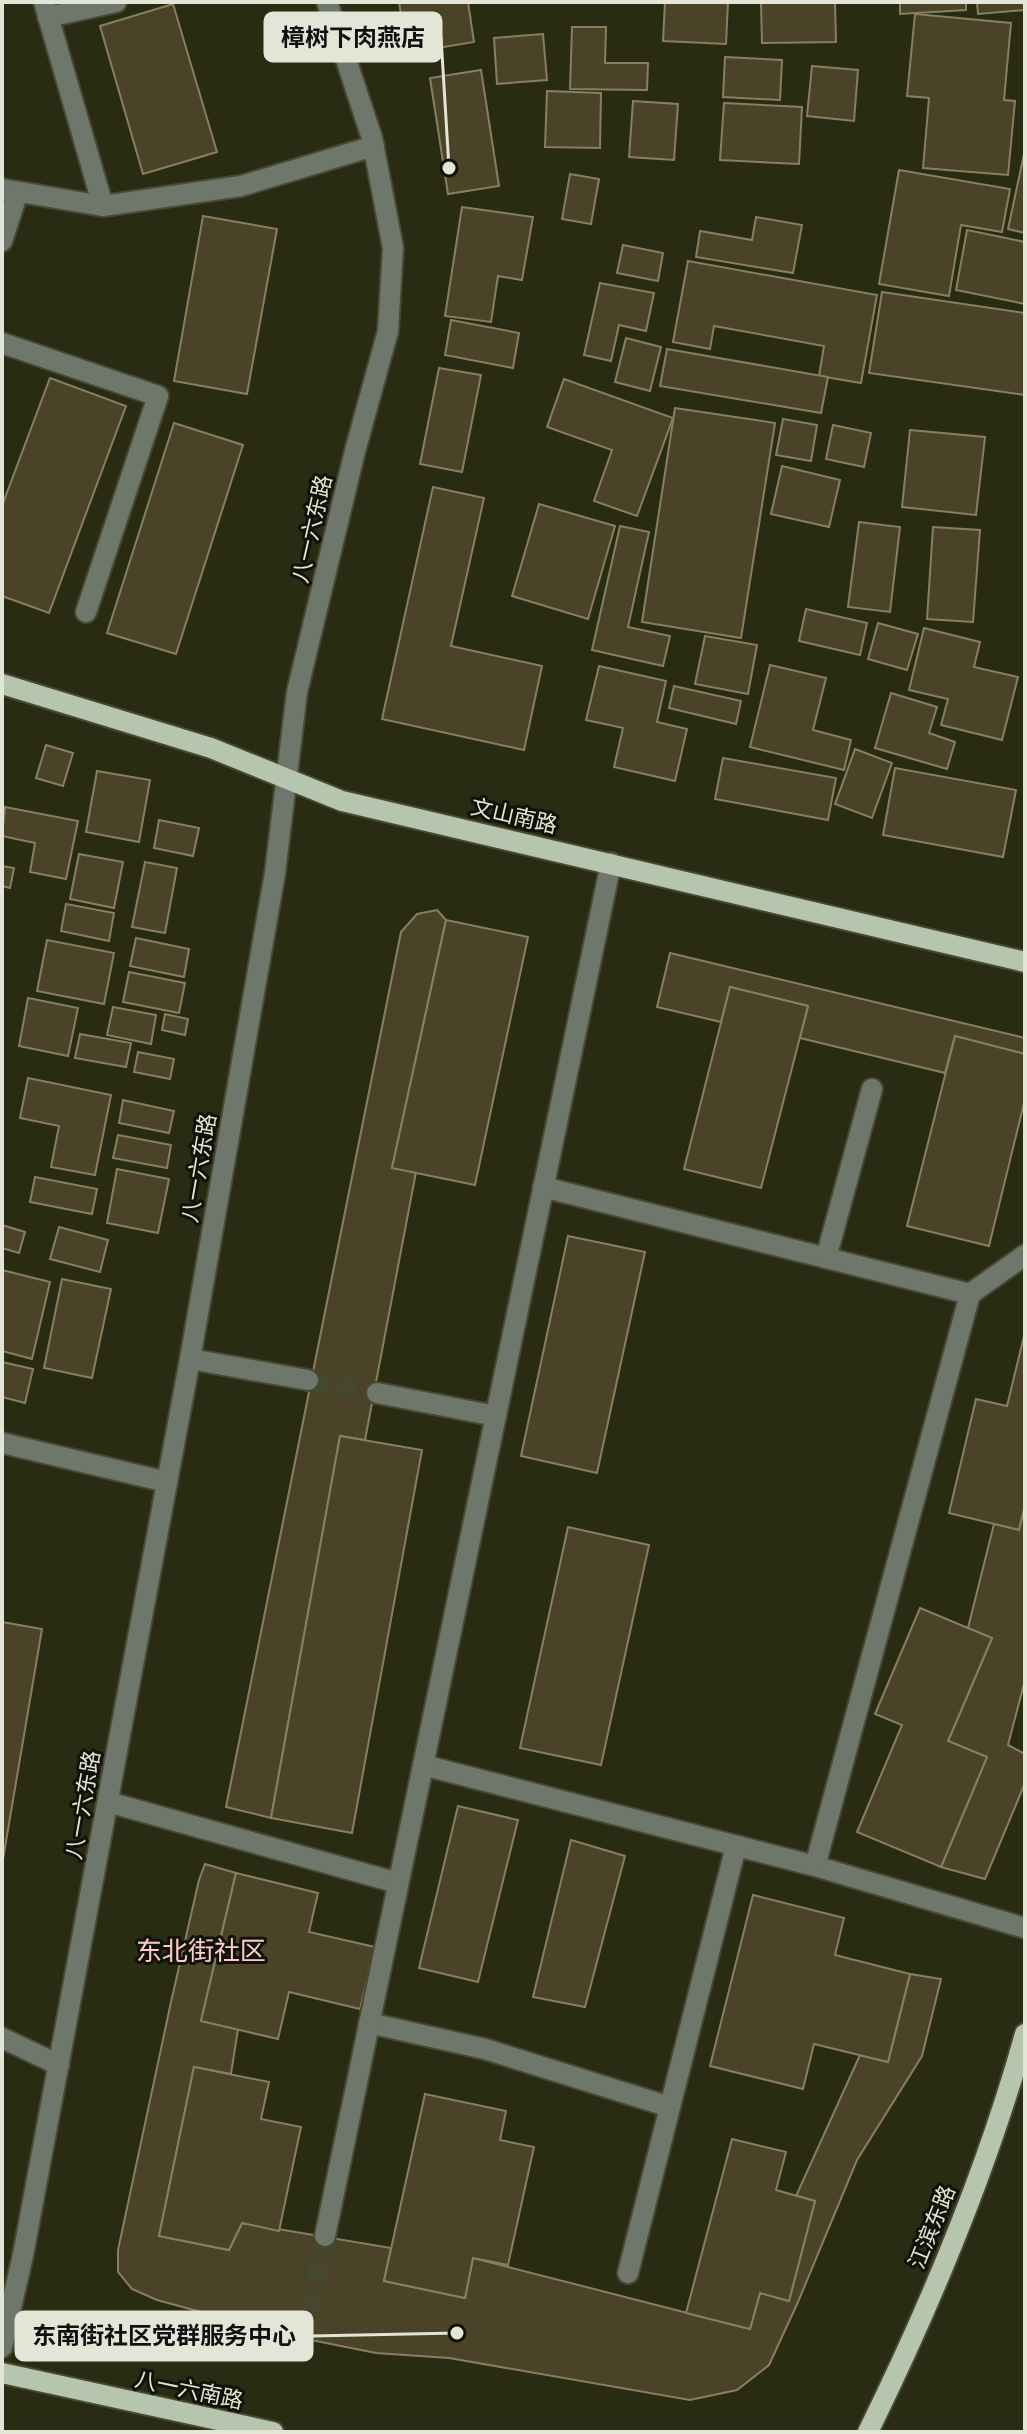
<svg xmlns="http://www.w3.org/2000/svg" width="1027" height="2434" font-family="'Crimson Pro','Noto Sans SC',serif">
	<rect width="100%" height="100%" fill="#292c12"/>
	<g fill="#4b4328" stroke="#877f62" stroke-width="2">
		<path d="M399 2H468L474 42 407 53Z"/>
		<path d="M665 2H728L726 44 663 41Z"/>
		<path d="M761 2H835L836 42 762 43Z"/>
		<path d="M900 2H966V10L900 14Z"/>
		<path d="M977 2H1025V10L978 14Z"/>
		<path d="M173 4 217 152 143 174 100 26Z"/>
		<path d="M915 14 1011 23 1004 100 1015 101 1008 175 923 168 929 98 907 96Z"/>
		<path d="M572 27H606L605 63H648L647 90 570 89Z"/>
		<path d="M543 34 547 80 497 84 494 38Z"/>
		<path d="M725 57 782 60 780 100 723 97Z"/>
		<path d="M812 66 858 70 854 121 807 116Z"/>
		<path d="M481 70 499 186 448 194 430 78Z"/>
		<path d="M547 91 601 93 600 148 545 147Z"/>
		<path d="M633 101 678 104 674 160 629 157Z"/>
		<path d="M724 103 802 107 799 164 720 160Z"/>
		<path d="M1024 154H1025V233L1008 229Z"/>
		<path d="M899 170 1010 189 1002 232 961 225 949 296 879 284Z"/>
		<path d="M570 174 599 179 591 224 562 219Z"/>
		<path d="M462 207 533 217 522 280 498 276 491 322 445 316Z"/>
		<path d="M203 216 277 229 247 394 174 381Z"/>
		<path d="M756 217 802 225 793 273 696 257 700 231 752 240Z"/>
		<path d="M967 230 1025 242V304L956 290Z"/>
		<path d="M623 245 663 253 658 281 617 273Z"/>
		<path d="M688 261 877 295 861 383 819 376 824 346 714 326 710 349 673 342Z"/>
		<path d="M600 283 654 293 646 331 619 325 611 361 584 355Z"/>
		<path d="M882 292 1025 313V395L869 373Z"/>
		<path d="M451 320 519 333 513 368 445 355Z"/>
		<path d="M626 338 661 347 650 391 615 382Z"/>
		<path d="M667 349 828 377 821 413 660 386Z"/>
		<path d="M439 368 481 375 462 472 420 464Z"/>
		<path d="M50 378 126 406 49 613 2 596V506Z"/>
		<path d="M564 379 673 418 637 516 594 501 612 450 547 427Z"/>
		<path d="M675 408 775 423 741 638 642 622Z"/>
		<path d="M783 419 817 425 811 461 776 455Z"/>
		<path d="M174 423 243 445 176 654 107 633Z"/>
		<path d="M833 425 871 433 864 467 826 459Z"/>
		<path d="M910 430 985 437 976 515 902 507Z"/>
		<path d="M782 466 840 480 829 527 771 514Z"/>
		<path d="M433 487 484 498 451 646 542 666 524 750 382 719Z"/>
		<path d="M539 504 615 526 588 619 512 596Z"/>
		<path d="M859 522 900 527 890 612 848 607Z"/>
		<path d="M620 526 649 532 628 627 670 636 663 666 592 650Z"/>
		<path d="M933 527 980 530 973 622 927 619Z"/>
		<path d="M806 609 867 623 860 655 799 641Z"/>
		<path d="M878 623 918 634 907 670 868 659Z"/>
		<path d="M924 628 980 642 974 667 1018 677 1002 740 941 725 948 699 909 690Z"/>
		<path d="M705 636 757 645 748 694 695 684Z"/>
		<path d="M770 665 826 678 813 730 851 740 844 770 750 747Z"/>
		<path d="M599 666 666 681 657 722 687 729 675 781 614 767 623 728 586 720Z"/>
		<path d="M674 686 741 701 736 724 669 708Z"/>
		<path d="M891 693 937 707 929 733 955 742 947 769 875 748Z"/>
		<path d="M46 745 73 753 63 786 36 778Z"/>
		<path d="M855 749 892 763 872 818 835 804Z"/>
		<path d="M723 758 836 778 828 820 715 799Z"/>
		<path d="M895 768 1016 790 1003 857 883 835Z"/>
		<path d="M97 771 150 780 139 842 86 832Z"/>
		<path d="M5 807 78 821 66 879 30 872 35 843 2 836Z"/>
		<path d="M159 820 199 828 193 856 154 848Z"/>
		<path d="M79 854 123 862 114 908 70 899Z"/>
		<path d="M145 862 177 868 165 933 132 927Z"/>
		<path d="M2 866 14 868 10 888 2 886Z"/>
		<path d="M66 904 114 913 109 941 61 931Z"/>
		<path d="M437 910 446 920 392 1168 416 1172 365 1440 340 1436 271 1818 226 1807 401 932 417 914Z"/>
		<path d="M446 920 528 937 475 1185 392 1168Z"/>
		<path d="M136 938 189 949 184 977 130 966Z"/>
		<path d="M47 940 114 953 104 1004 37 991Z"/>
		<path d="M670 953 1025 1038V1054L955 1036 945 1073 800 1038 808 1006 730 987 721 1022 657 1007Z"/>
		<path d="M129 972 185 983 179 1013 123 1002Z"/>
		<path d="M730 987 808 1006 761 1188 684 1169Z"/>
		<path d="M28 998 78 1008 68 1056 19 1046Z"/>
		<path d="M113 1007 156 1015 151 1044 107 1035Z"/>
		<path d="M165 1014 188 1019 185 1035 162 1030Z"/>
		<path d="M80 1034 131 1043 126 1067 75 1058Z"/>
		<path d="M955 1036 1025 1054V1099L989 1246 907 1226Z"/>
		<path d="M138 1052 174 1059 170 1079 134 1072Z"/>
		<path d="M28 1078 111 1095 95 1175 51 1167 59 1126 20 1118Z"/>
		<path d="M123 1100 174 1111 169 1133 119 1123Z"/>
		<path d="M118 1135 171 1145 167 1168 113 1158Z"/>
		<path d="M117 1169 169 1179 158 1233 107 1223Z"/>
		<path d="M35 1177 97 1189 92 1214 30 1202Z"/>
		<path d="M2 1225 25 1232 19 1253 2 1248Z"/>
		<path d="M59 1227 108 1240 100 1272 50 1259Z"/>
		<path d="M568 1236 645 1252 597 1473 521 1456Z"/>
		<path d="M2 1270 50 1282 32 1359 2 1351Z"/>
		<path d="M62 1279 111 1289 92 1378 44 1368Z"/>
		<path d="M1025 1332V1506L1019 1530 949 1513 976 1399 1007 1406Z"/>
		<path d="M2 1362 33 1369 25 1403 2 1397Z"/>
		<path d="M340 1436 422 1450 352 1833 271 1818Z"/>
		<path d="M1025 1506V1680L1008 1745 1025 1754V1783L985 1879 941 1867 987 1757 948 1741 992 1638 968 1628 994 1524 1019 1530Z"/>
		<path d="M568 1527 649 1545 601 1765 520 1748Z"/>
		<path d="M920 1608 992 1638 948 1741 987 1757 941 1867 857 1832 902 1725 875 1714Z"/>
		<path d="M2 1622 42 1629 2 1865Z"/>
		<path d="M458 1806 518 1820 478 1982 419 1968Z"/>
		<path d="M571 1840 625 1856 585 2007 533 1997Z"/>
		<path d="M205 1864 236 1873 201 2021 238 2029 231 2074 194 2067 159 2236 229 2250 242 2223 391 2248 384 2281 465 2298 473 2258 750 2329 760 2293 789 2301 815 2201 796 2196 860 2055 888 2062 910 1974 941 1979 922 2056 857 2160 798 2302 769 2365 737 2390 690 2400 449 2358 376 2353 286 2335 157 2300 132 2289 118 2272V2250L171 2002 199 1880Z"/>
		<path d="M236 1873 318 1893 309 1932 375 1947 360 2009 289 1992 278 2039 201 2021Z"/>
		<path d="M753 1895 844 1918 835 1955 910 1974 888 2062 814 2044 803 2089 710 2066Z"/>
		<path d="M194 2067 269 2082 261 2119 301 2127 279 2231 242 2223 229 2250 159 2236Z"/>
		<path d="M425 2094 506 2111 500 2140 534 2147 508 2265 473 2258 465 2298 384 2281Z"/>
		<path d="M732 2139 786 2152 776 2190 815 2201 789 2301 760 2293 750 2329 686 2313Z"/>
	</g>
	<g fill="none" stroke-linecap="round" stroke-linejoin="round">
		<g stroke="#45482f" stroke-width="20" stroke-dasharray="20 10" stroke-linecap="butt">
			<path d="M308 1380 377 1393"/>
			<path d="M304 2340 325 2236"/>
		</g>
		<g stroke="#474a31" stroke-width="24">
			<g id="minor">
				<path d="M44 2 103 206"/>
				<path d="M48 17 116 2"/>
				<path d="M2 189 103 206 241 186 374 146"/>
				<path d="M2 241 18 192"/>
				<path d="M2 343 158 396 86 612"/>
				<path d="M543 1187 970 1294"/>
				<path d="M826 1258 872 1089"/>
				<path d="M190 1359 308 1380"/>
				<path d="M377 1393 496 1416"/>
				<path d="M2 1443 167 1482"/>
				<path d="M423 1765 815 1866 1025 1928"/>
				<path d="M108 1802 398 1883"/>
				<path d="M815 1866 970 1294 1025 1255"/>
				<path d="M369 2023 485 2049 670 2107"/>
				<path d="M2 2038 59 2065"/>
				<path d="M325 2236 611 863"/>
				<path d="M628 2273 736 1846"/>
				<path d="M2 2347 23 2255 190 1359 275 873 297 692 355 451 388 331 393 248 372 138 327 2"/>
			</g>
		</g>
		<g stroke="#474a31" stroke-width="24">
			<g id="major">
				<path d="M2 684 211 748 342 801 1025 962"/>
				<path d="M2 2373 273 2432"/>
				<path d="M868 2432C930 2306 987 2170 1025 2034"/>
			</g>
		</g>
		<use href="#minor" stroke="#6f776c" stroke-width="20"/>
		<use href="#major" stroke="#b5c5ae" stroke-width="20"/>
	</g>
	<g text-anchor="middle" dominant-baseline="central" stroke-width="6" stroke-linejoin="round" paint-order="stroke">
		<g font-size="22" fill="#e3e6d6" stroke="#121308">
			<text transform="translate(312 529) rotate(-77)">八一六东路</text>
			<text transform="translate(514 816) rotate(13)">文山南路</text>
			<text transform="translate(199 1168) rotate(-80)">八一六东路</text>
			<text transform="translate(83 1805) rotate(-80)">八一六东路</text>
			<text transform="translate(932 2227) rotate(-68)">江滨东路</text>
			<text transform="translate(189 2390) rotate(12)">八一六南路</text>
		</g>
		<g font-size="26" fill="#fecad0" stroke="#121308">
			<text x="201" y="1951">东北街社区</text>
		</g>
	</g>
	<path fill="none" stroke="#e3e6d6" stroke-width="3" d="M449 168L441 37M457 2333L312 2336"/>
	<g fill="#e3e6d6" stroke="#121308" stroke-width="3">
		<circle cx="449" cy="168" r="8"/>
		<circle cx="457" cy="2333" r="8"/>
	</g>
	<g fill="#e3e6d6" stroke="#e3e6d6" stroke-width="3">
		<rect x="265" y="13" width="176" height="48" rx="8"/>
		<rect x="16" y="2312" width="296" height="48" rx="8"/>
	</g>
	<g font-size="24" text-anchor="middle" font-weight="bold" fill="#111">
		<text x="353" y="46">樟树下肉燕店</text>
		<text x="164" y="2344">东南街社区党群服务中心</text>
	</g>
	<rect width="1027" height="2434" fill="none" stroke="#e3e6d6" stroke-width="8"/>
</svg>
